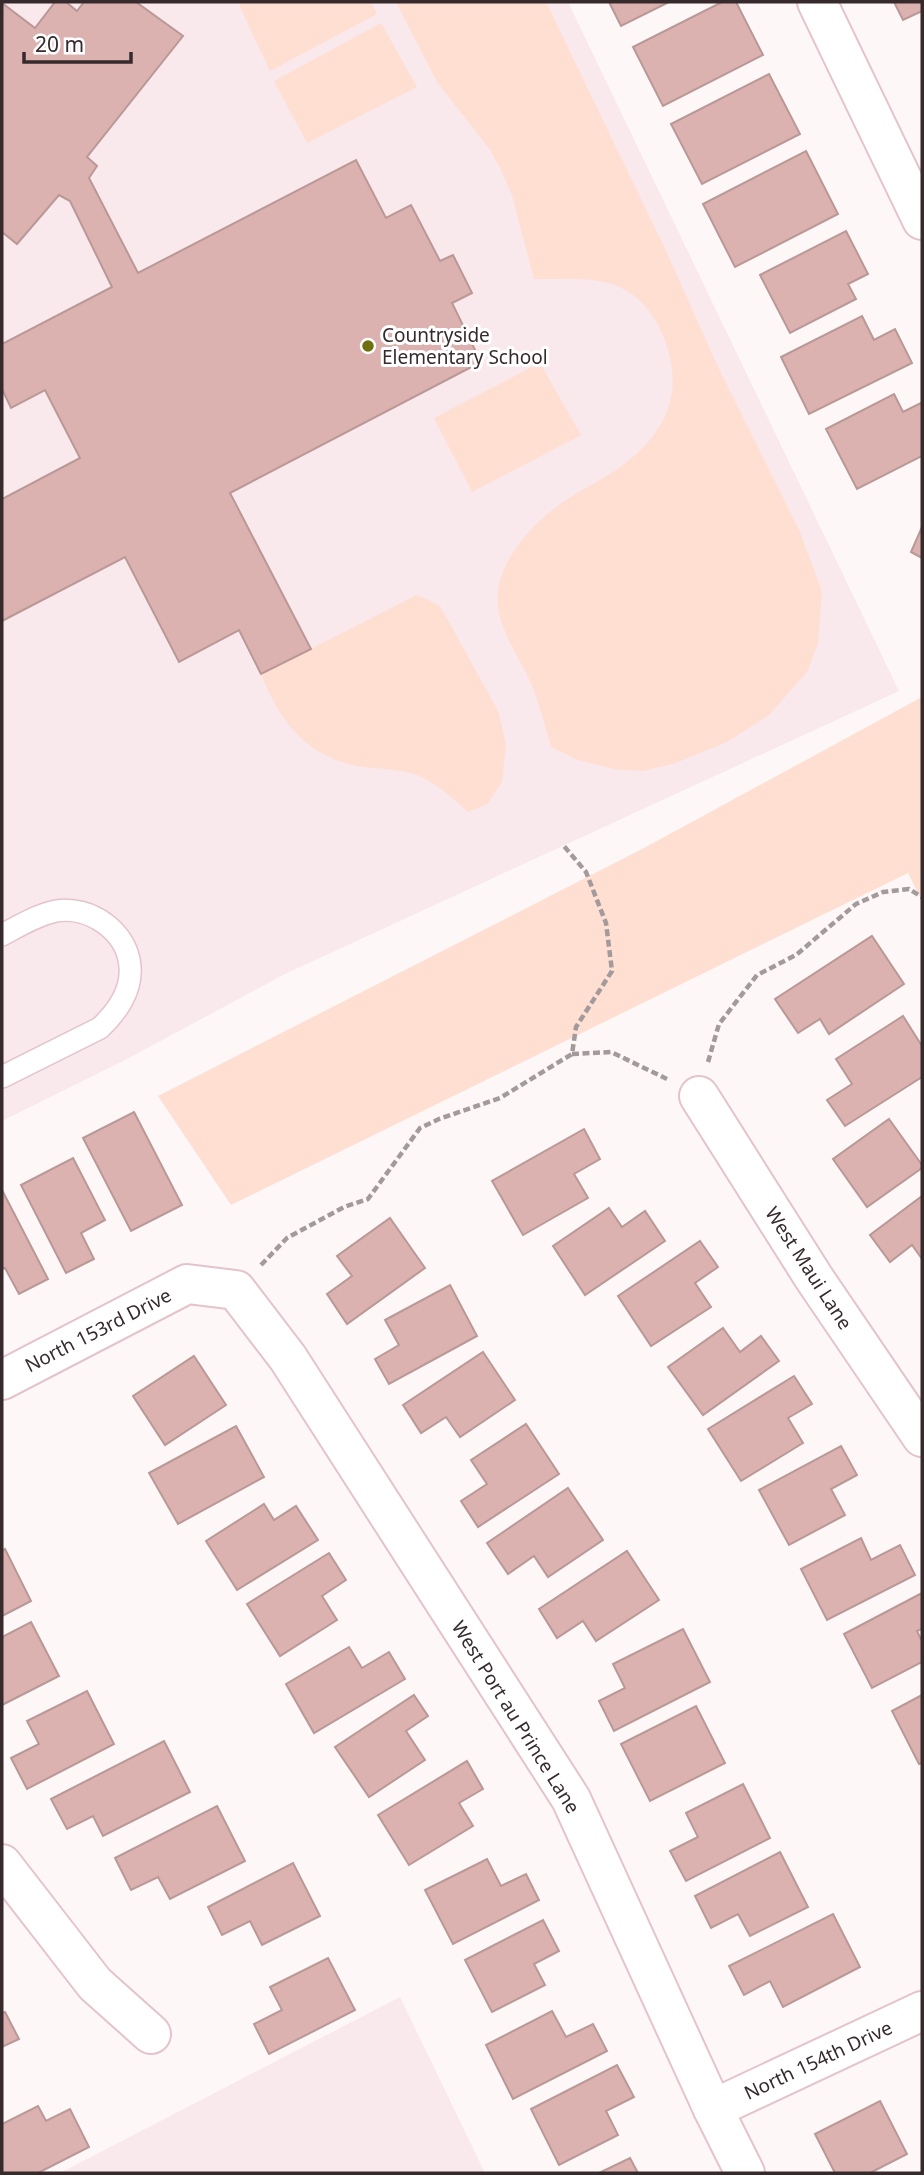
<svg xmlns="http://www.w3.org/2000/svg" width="924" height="2175" font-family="'Noto Sans',sans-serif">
	<rect width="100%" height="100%" fill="#fef7f8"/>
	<g fill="#f9e8ec">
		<path d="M2 2H568L899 691 285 974 127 1059 2 1121Z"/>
		<path d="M400 1997 485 2173H60Z"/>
	</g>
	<g fill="#fedfd2">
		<path d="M245 2H371L377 14 270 71 239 5Z"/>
		<path d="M396 2H546L666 251 718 367 800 532 822 592 818 643 807 672 769 715 727 742 673 764 642 771 614 769 578 760 551 747C545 725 539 702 530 681 515 648 488 617 501 577 512 545 540 517 569 498 586 487 606 478 623 465 670 430 686 386 661 331 633 272 589 279 534 279L512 195 501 170 491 151 437 82Z"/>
		<path d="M381 23 417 87 307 143 274 81Z"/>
		<path d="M540 363 581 435 472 492 434 418Z"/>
		<path d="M417 595 440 606 498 711 506 744 502 782 487 804 468 812C452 798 433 779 411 773 388 767 364 770 342 762 299 748 277 714 261 674Z"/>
		<path d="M922 697V901L908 873 231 1205 158 1096 644 848Z"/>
	</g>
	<g fill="#dcb2b0" stroke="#b99896" stroke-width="2">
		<path d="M55 2H66L77 11 84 2H136L183 36 87 157 97 166 89 178 138 273 356 160 386 218 411 205 440 261 453 255 472 293 452 303 481 362 230 493 311 649 261 674 239 630 179 662 125 557 2 621V499L80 458 45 390 11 408 2 389V344L112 287 70 201 59 195 17 244 2 232V3L35 28Z"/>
		<path d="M609 2H669L621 26Z"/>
		<path d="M722 2H736L763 55 663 106 633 47Z"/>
		<path d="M894 2H922V11L903 20Z"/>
		<path d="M769 74 800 134 702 184 671 124Z"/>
		<path d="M806 151 838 214 735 267 703 204Z"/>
		<path d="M846 231 868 274 848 284 856 299 790 333 760 275Z"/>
		<path d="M862 316 874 340 895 329 912 363 809 414 781 357Z"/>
		<path d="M894 394 903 412 921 403 922 406V456L857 489 826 429Z"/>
		<path d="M922 527V558L911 552Z"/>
		<path d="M872 936 904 984 829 1034 820 1019 798 1033 775 999Z"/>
		<path d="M903 1016 922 1046V1077L845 1126 827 1100 852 1084 836 1059Z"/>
		<path d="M134 1112 182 1205 131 1231 83 1138Z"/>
		<path d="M889 1119 922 1165V1168L867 1207 833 1159Z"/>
		<path d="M584 1129 600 1159 574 1174 588 1198 523 1235 492 1181Z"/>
		<path d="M73 1158 105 1220 81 1233 94 1259 66 1273 21 1185Z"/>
		<path d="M2 1190 48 1279 19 1294 5 1268 2 1269Z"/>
		<path d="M922 1196V1259L912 1245 890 1262 870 1235Z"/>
		<path d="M609 1208 622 1227 645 1211 665 1241 585 1295 553 1246Z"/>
		<path d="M390 1218 425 1268 347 1324 327 1294 352 1276 337 1256Z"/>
		<path d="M700 1241 718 1267 695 1283 711 1307 651 1346 618 1296Z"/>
		<path d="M450 1285 477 1336 389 1384 375 1359 399 1345 385 1320Z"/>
		<path d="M723 1328 740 1352 761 1336 779 1361 703 1415 668 1367Z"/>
		<path d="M483 1352 515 1400 460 1437 446 1417 421 1433 403 1405Z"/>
		<path d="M194 1356 226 1405 165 1445 133 1396Z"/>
		<path d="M794 1376 812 1404 788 1418 803 1443 741 1481 708 1429Z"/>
		<path d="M526 1424 559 1474 478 1527 461 1501 487 1484 471 1460Z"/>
		<path d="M236 1426 264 1477 178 1524 149 1473Z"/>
		<path d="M841 1446 857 1475 831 1489 845 1515 789 1545 759 1490Z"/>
		<path d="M568 1488 603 1540 548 1577 534 1556 508 1574 487 1543Z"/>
		<path d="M264 1504 274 1520 296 1506 318 1540 237 1590 206 1541Z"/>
		<path d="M861 1538 871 1560 900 1545 915 1575 827 1620 801 1569Z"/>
		<path d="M5 1549 31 1601 2 1616V1551Z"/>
		<path d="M627 1551 659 1600 596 1641 583 1621 557 1638 539 1609Z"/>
		<path d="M329 1553 346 1580 322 1596 337 1620 280 1656 247 1604Z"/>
		<path d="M922 1593V1629L917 1631 922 1641V1662L872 1688 844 1634Z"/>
		<path d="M31 1622 59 1676 2 1705V1637Z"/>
		<path d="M683 1629 710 1682 614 1731 599 1701 625 1688 613 1664Z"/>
		<path d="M349 1647 362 1668 389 1652 405 1679 314 1733 286 1684Z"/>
		<path d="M87 1691 114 1744 27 1789 11 1758 39 1744 27 1721Z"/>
		<path d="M414 1695 428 1716 406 1731 425 1760 369 1797 335 1747Z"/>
		<path d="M922 1695V1763L919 1764 892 1711Z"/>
		<path d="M696 1706 725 1763 650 1801 621 1744Z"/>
		<path d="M164 1741 190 1792 103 1836 93 1816 67 1829 51 1799Z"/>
		<path d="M467 1761 483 1789 459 1803 473 1826 409 1865 378 1815Z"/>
		<path d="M743 1784 770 1838 686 1881 670 1851 698 1837 686 1813Z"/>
		<path d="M217 1806 245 1861 170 1899 158 1877 131 1890 115 1858Z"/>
		<path d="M780 1852 808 1907 750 1936 738 1914 711 1928 695 1896Z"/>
		<path d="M487 1859 501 1886 526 1874 539 1900 453 1944 425 1890Z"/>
		<path d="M293 1863 320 1916 262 1945 250 1921 222 1935 208 1907Z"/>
		<path d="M833 1914 860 1967 783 2007 770 1981 744 1995 729 1966Z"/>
		<path d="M543 1920 559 1951 534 1964 545 1985 492 2012 465 1960Z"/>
		<path d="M328 1958 355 2010 269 2054 254 2024 282 2010 270 1987Z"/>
		<path d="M552 2011 566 2037 593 2024 607 2051 513 2099 486 2045Z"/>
		<path d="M5 2012 19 2039 2 2047V2013Z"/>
		<path d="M617 2065 634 2097 606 2111 618 2135 559 2165 531 2109Z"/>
		<path d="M880 2101 907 2154 870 2173H835L815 2134Z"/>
		<path d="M38 2106 46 2121 70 2109 89 2147 38 2173H2V2124Z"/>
		<path d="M630 2158 638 2173H599Z"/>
	</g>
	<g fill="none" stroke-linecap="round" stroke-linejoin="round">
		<g stroke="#e4c3cc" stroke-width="24">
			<path id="service" d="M2 935C19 926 37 915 56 911 90 905 128 932 130 967 132 991 116 1013 100 1028L2 1077"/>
		</g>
		<g stroke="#e4c3cc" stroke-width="42">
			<g id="minor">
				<path d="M817 2 922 220"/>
				<path d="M699 1096 814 1278 922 1437"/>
				<path d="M2 1380 187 1284 236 1290 288 1358 571 1799 713 2109 745 2173"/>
				<path d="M2 1864 95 1984 151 2034"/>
				<path d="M713 2109 922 2011"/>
			</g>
		</g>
		<g stroke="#a39a9c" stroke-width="4.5" stroke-dasharray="7 3.5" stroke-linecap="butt">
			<path d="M572 1054 611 1052 667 1079"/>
			<path d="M708 1062 719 1024 757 975 796 955 856 904 883 892 909 889 922 897"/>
			<path d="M261 1265 287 1238 344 1207 368 1199 420 1128 439 1119 500 1098 572 1054 576 1027 612 971 606 923 586 872 563 845"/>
		</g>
		<use href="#service" stroke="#fff" stroke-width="21"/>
		<use href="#minor" stroke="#fff" stroke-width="38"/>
	</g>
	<circle fill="#6f6e10" stroke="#fff" stroke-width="2.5" cx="368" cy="346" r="7"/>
	<g text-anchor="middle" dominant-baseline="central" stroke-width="6" stroke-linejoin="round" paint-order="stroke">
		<g font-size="19" fill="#362a2d" stroke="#fff" text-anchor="start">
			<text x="382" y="335">Countryside<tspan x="382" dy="22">Elementary School</tspan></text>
		</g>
		<g font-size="19" fill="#362a2d" stroke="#fff">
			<text transform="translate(809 1268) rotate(57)">West Maui Lane</text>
			<text transform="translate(98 1330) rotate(-27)">North 153rd Drive</text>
			<text transform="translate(516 1717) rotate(58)">West Port au Prince Lane</text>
			<text transform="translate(818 2060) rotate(-25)">North 154th Drive</text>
		</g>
	</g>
	<rect width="924" height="2175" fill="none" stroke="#362a2d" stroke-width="7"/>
	<path d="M24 52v10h107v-10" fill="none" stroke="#362a2d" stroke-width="3.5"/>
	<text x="35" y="52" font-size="21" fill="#362a2d" stroke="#ffffff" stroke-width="5" paint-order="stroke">20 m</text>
</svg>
